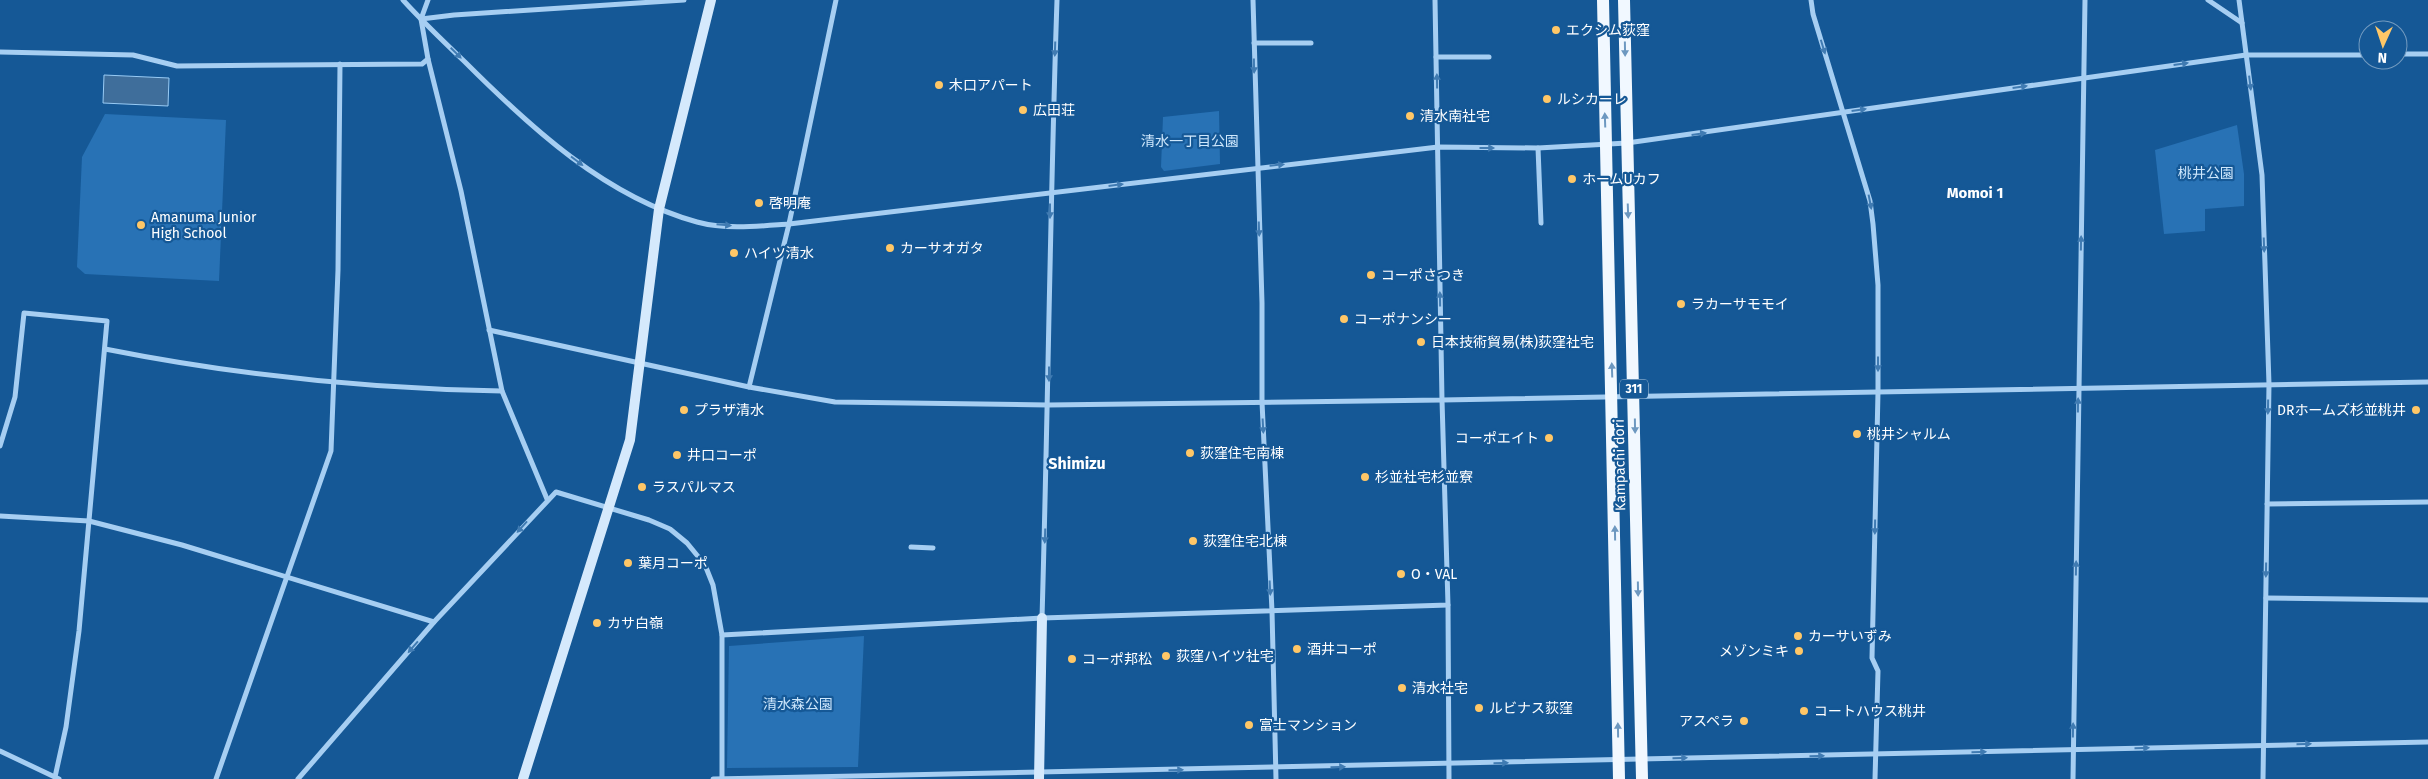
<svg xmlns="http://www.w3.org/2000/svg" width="2428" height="779" font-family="'Fira Sans','Noto Sans JP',sans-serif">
	<rect width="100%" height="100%" fill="#155896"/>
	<g fill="#2872b5">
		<path d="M1219 111 1220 164 1164 171 1161 167 1163 117Z"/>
		<path d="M105 114 226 120 219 281 85 274 77 267 82 157Z"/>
		<path d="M2237 125 2244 174V206L2205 209V231L2164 234 2155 150Z"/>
		<path d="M864 636 858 767 727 768 729 646Z"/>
	</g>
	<path fill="#3f6e9b" stroke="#98cbf5" d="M104 75 169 78 168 106 103 103Z"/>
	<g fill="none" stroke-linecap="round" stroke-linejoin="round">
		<g stroke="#a6cef2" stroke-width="5">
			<path d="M403 0C423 22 444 42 465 62 531 128 606 197 697 222 726 230 760 226 789 224L1438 147 1538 148 1627 143 2246 55H2368"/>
			<path d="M428 0 421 19 428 59 461 191 502 391 547 499"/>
			<path d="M1253 0 1262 303V402L1272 611 1276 779"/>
			<path d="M1811 0 1813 14 1870 201 1873 224 1878 285V392L1872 658 1878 671 1875 779"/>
			<path d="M2208 0 2242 23"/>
			<path d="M2239 0 2262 175 2269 384 2263 779"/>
			<path d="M421 19 454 15 684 0"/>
			<path d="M1254 43H1311"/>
			<path d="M0 52 133 55 177 66 422 64 428 59"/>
			<path d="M2398 54H2428"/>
			<path d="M1436 57H1489"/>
			<path d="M1538 148 1541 223"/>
			<path d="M489 330 749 387 835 402 1048 405 1442 400 1435 0"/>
			<path d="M105 349C236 375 369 389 502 391"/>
			<path d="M749 387 789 224 836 0"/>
			<path d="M0 446 15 397 24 313 107 321 79 631 66 727 55 777"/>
			<path d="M2267 504 2428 502"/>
			<path d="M0 516 89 521 182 545 434 622"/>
			<path d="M911 547 933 548"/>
			<path d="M2266 598 2428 600"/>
			<path d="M1448 605 1449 779"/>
			<path d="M1042 618C1048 412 1050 206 1057 0"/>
			<path d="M722 635 1042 618 1448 605 1442 400 2428 382"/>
			<path d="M0 751 59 779"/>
			<path d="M216 779 331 451 338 270 340 64"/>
			<path d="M298 779 434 622 556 492 649 520 670 529 687 543 705 565 713 585 722 635V779"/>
			<path d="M713 779 2428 742"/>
			<path d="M2073 779 2085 0"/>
		</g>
		<g stroke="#d5e9fc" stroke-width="10">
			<path d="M523 779 630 440 659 209 711 0"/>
			<path d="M1039 779 1042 618"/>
		</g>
		<g stroke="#f1f8ff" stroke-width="12">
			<path d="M1603 0 1619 779"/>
			<path d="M1624 0 1642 779"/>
		</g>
	</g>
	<defs><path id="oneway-solid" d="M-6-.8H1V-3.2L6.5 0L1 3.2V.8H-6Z" transform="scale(1.25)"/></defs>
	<g fill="#407bb2">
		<use href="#oneway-solid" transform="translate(1823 47) rotate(73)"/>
		<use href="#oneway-solid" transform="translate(1055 49) rotate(92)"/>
		<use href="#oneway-solid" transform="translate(456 53) rotate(45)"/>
		<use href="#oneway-solid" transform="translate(2181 64) rotate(-8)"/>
		<use href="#oneway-solid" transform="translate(1254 66) rotate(89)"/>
		<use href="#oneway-solid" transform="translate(1437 81) rotate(-91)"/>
		<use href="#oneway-solid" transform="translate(2250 83) rotate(83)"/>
		<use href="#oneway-solid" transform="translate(2020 87) rotate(-8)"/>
		<use href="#oneway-solid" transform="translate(1859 110) rotate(-8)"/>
		<use href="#oneway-solid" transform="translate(1699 134) rotate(-8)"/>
		<use href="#oneway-solid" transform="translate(1487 148)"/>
		<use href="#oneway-solid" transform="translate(577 161) rotate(37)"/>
		<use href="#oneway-solid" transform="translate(1277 165) rotate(-6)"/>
		<use href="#oneway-solid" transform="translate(1116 185) rotate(-7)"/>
		<use href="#oneway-solid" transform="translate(1870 202) rotate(79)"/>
		<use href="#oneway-solid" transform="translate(1050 211) rotate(90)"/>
		<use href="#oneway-solid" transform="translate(724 225) rotate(5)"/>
		<use href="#oneway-solid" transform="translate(1259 229) rotate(88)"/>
		<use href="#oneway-solid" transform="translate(2081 243) rotate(-89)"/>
		<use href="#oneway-solid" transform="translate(2264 245) rotate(88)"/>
		<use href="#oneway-solid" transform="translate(1440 299) rotate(-91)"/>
		<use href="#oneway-solid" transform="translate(1878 364) rotate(90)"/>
		<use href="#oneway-solid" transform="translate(1049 374) rotate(90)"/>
		<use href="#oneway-solid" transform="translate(2078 405) rotate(-89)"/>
		<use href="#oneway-solid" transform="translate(2268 407) rotate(91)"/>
		<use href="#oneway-solid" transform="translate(1263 426) rotate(87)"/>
		<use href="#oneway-solid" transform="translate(522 527) rotate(132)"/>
		<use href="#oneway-solid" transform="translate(1875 527) rotate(91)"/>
		<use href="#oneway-solid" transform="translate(1045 536) rotate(92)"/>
		<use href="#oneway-solid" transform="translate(2076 568) rotate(-89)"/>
		<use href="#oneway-solid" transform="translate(2266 570) rotate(91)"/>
		<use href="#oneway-solid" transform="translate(1270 588) rotate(87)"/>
		<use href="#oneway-solid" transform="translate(413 647) rotate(131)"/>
		<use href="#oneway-solid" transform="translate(2073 730) rotate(-89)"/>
		<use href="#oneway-solid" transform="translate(2304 744) rotate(-1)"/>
		<use href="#oneway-solid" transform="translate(2142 748) rotate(-1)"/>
		<use href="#oneway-solid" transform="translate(1979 752) rotate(-1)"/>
		<use href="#oneway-solid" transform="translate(1817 756) rotate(-1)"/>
		<use href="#oneway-solid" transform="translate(1680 758) rotate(-1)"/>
		<use href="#oneway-solid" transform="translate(1501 763) rotate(-1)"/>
		<use href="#oneway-solid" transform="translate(1338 767) rotate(-1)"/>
		<use href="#oneway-solid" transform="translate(1176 770) rotate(-1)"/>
	</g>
	<g fill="#6d98c0">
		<use href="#oneway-solid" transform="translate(1625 49) rotate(89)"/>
		<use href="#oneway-solid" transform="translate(1605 120) rotate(-92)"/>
		<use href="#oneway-solid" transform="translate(1628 211) rotate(88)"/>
		<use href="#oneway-solid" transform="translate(1612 370) rotate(-92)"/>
		<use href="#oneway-solid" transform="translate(1635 426) rotate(89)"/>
		<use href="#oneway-solid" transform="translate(1615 533) rotate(-91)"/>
		<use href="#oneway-solid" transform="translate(1638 589) rotate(89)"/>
		<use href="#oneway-solid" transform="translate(1618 730) rotate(-91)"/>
	</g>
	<g fill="#ffc767" stroke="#155896" stroke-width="2">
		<circle cx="1556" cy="30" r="5"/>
		<circle cx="939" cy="85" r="5"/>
		<circle cx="1547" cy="99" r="5"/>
		<circle cx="1023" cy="110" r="5"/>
		<circle cx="1410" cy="116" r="5"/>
		<circle cx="1572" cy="179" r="5"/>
		<circle cx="759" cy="203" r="5"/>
		<circle cx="141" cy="225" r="5"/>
		<circle cx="890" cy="248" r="5"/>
		<circle cx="734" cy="253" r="5"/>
		<circle cx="1371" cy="275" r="5"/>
		<circle cx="1681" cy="304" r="5"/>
		<circle cx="1344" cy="319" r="5"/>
		<circle cx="1421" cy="342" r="5"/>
		<circle cx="684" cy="410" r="5"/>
		<circle cx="2416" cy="410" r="5"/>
		<circle cx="1857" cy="434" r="5"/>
		<circle cx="1549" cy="438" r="5"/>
		<circle cx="1190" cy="453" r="5"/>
		<circle cx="677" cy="455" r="5"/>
		<circle cx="1365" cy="477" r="5"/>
		<circle cx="642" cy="487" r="5"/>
		<circle cx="1193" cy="541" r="5"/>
		<circle cx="628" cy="563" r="5"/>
		<circle cx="1401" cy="574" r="5"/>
		<circle cx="597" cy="623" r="5"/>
		<circle cx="1798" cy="636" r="5"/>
		<circle cx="1297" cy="649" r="5"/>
		<circle cx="1799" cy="651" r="5"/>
		<circle cx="1166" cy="656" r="5"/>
		<circle cx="1072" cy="659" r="5"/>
		<circle cx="1402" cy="688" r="5"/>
		<circle cx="1479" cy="708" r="5"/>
		<circle cx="1804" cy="711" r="5"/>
		<circle cx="1744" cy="721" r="5"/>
		<circle cx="1249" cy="725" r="5"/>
	</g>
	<g text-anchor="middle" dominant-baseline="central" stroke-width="4.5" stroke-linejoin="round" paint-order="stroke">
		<rect fill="#155896" stroke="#b9cde0" stroke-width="1" x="1620" y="379.5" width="28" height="19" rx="4"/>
		<g font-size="12" font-weight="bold" fill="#fff">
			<text x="1634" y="389">311</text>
		</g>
		<g font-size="14" fill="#fff" stroke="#155896" text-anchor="start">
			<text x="1566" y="30">エクシム荻窪</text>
			<text x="949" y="85">木口アパート</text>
			<text x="1557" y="99">ルシカーレ</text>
			<text x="1033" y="110">広田荘</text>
			<text x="1420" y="116">清水南社宅</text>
			<text x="1582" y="179">ホームUカフ</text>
			<text x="769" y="203">啓明庵</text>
			<text x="151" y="217">Amanuma Junior<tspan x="151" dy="16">High School</tspan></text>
			<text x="900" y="248">カーサオガタ</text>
			<text x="744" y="253">ハイツ清水</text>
			<text x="1381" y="275">コーポさつき</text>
			<text x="1691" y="304">ラカーサモモイ</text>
			<text x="1354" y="319">コーポナンシー</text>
			<text x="1431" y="342">日本技術貿易(株)荻窪社宅</text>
			<text x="694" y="410">プラザ清水</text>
			<text x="2406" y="410" text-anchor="end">DRホームズ杉並桃井</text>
			<text x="1867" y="434">桃井シャルム</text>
			<text x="1539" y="438" text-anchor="end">コーポエイト</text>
			<text x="1200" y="453">荻窪住宅南棟</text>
			<text x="687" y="455">井口コーポ</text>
			<text x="1375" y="477">杉並社宅杉並寮</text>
			<text x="652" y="487">ラスパルマス</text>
			<text x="1203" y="541">荻窪住宅北棟</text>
			<text x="638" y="563">葉月コーポ</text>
			<text x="1411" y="574">O・VAL</text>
			<text x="607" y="623">カサ白嶺</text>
			<text x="1808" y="636">カーサいずみ</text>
			<text x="1307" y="649">酒井コーポ</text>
			<text x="1789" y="651" text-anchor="end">メゾンミキ</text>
			<text x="1176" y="656">荻窪ハイツ社宅</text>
			<text x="1082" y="659">コーポ邦松</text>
			<text x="1412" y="688">清水社宅</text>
			<text x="1489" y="708">ルビナス荻窪</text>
			<text x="1814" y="711">コートハウス桃井</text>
			<text x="1734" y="721" text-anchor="end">アスペラ</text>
			<text x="1259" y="725">富士マンション</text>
		</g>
		<g font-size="14" fill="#cee7fc" stroke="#155896">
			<text x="1190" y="141">清水一丁目公園</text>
			<text x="2206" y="173">桃井公園</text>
			<text x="798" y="704">清水森公園</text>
		</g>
		<g font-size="14" fill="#fff" stroke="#155896">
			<text transform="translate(1620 465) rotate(-91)">Kampachi dori</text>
		</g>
		<g font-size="15" font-weight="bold" fill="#fff" stroke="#155896">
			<text x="1975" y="193">Momoi 1</text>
		</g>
		<g font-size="16" font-weight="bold" fill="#fff" stroke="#155896">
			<text x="1077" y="463">Shimizu</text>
		</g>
	</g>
	<g transform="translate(2383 45) rotate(183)"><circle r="24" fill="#155896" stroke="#739bc0"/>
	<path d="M0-4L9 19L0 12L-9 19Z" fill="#ffc767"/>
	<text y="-8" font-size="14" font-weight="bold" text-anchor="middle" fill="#ffffff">N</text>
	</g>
</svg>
